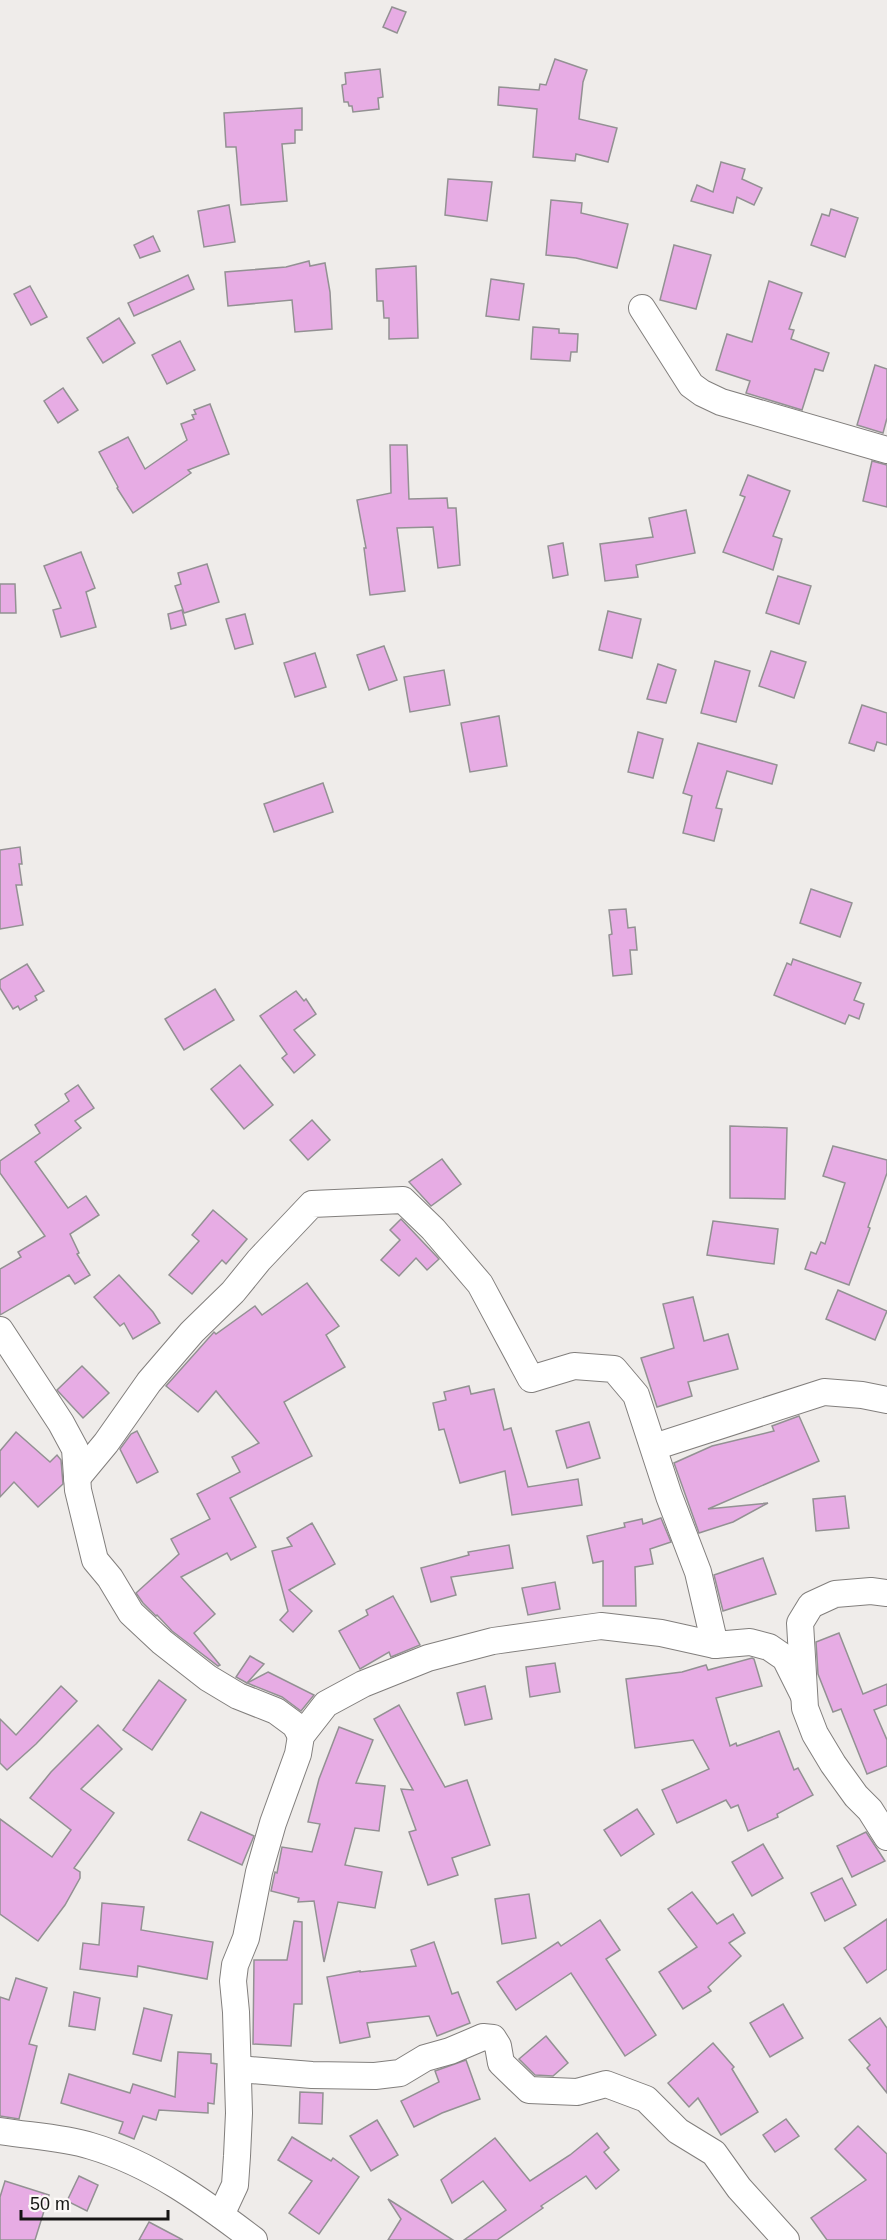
<svg xmlns="http://www.w3.org/2000/svg" width="887" height="2240" font-family="Arial,sans-serif">
	<rect width="100%" height="100%" fill="#efecea"/>
	<g fill="#e7ace4" stroke="#939193" stroke-width="1.5">
		<path d="M392 7 406 12 397 33 383 27Z"/>
		<path d="M555 59 587 70 583 82 579 119 617 128 608 162 576 154 575 161 533 157 537 109 498 105 499 87 539 90 540 84 546 85Z"/>
		<path d="M380 69 383 97 378 98 379 109 353 112 352 106H349L348 102H344L342 85 346 84 345 73Z"/>
		<path d="M302 108V130H295V143L282 144 287 201 241 205 236 147H226L224 113Z"/>
		<path d="M721 162 745 169 742 179 762 188 754 205 737 197 733 213 691 201 697 185 713 192Z"/>
		<path d="M448 179 492 182 487 221 445 215Z"/>
		<path d="M551 200 582 203 581 213 628 224 617 268 576 258 546 255Z"/>
		<path d="M229 205 235 242 204 247 198 211Z"/>
		<path d="M831 209 858 218 845 257 811 245 822 214 829 216Z"/>
		<path d="M153 236 160 251 140 258 134 245Z"/>
		<path d="M674 245 711 255 696 309 660 300Z"/>
		<path d="M309 261 310 266 325 263 330 292 332 329 295 332 292 300 228 306 225 272 286 267Z"/>
		<path d="M416 266 418 338 389 339V318H384L383 301H377L376 269Z"/>
		<path d="M188 275 194 289 134 316 128 303Z"/>
		<path d="M491 279 524 284 519 320 486 316Z"/>
		<path d="M769 281 802 293 789 329 794 330 791 339 829 353 823 371 815 369 802 410 746 393 750 381 716 370 727 334 752 342Z"/>
		<path d="M30 286 47 317 31 325 14 294Z"/>
		<path d="M119 318 135 343 103 363 87 338Z"/>
		<path d="M533 327 559 329V333L578 334 577 352H571L570 361 531 359Z"/>
		<path d="M180 341 195 370 167 384 152 355Z"/>
		<path d="M875 365 887 369V418L883 433 857 425Z"/>
		<path d="M63 388 78 410 58 423 44 401Z"/>
		<path d="M210 404 229 454 188 470 191 473 133 513 117 488 118 487 99 452 128 437 145 469 187 440 181 424 194 419 192 415 196 414 194 410Z"/>
		<path d="M390 445H407L409 499 447 498 448 508H456L460 565 438 568 433 527 397 528 405 591 370 595 364 548H366L357 500 391 493Z"/>
		<path d="M872 461 887 465V507L863 501Z"/>
		<path d="M748 475 790 491 773 536 782 539 773 570 723 552 745 497 740 495Z"/>
		<path d="M686 510 695 553 636 565 638 577 605 581 600 544 653 537 649 518Z"/>
		<path d="M563 543 568 575 553 578 548 546Z"/>
		<path d="M81 552 95 588 86 592 96 627 61 637 53 610 61 608 44 566Z"/>
		<path d="M207 564 219 602 184 613 175 586 181 584 178 573Z"/>
		<path d="M778 576 811 586 799 624 766 613Z"/>
		<path d="M0 584H15L16 613H0Z"/>
		<path d="M182 610 186 625 171 629 168 614Z"/>
		<path d="M608 611 641 619 632 658 599 650Z"/>
		<path d="M245 614 253 644 235 649 226 619Z"/>
		<path d="M384 646 397 680 369 690 357 655Z"/>
		<path d="M771 651 806 662 794 698 759 686Z"/>
		<path d="M315 653 326 687 295 697 284 663Z"/>
		<path d="M715 661 750 671 736 722 701 713Z"/>
		<path d="M658 664 676 670 666 703 647 699Z"/>
		<path d="M444 670 450 705 410 712 404 677Z"/>
		<path d="M862 705 887 713V745L877 742 874 751 849 743Z"/>
		<path d="M499 716 507 766 470 772 461 723Z"/>
		<path d="M638 732 663 739 653 778 628 772Z"/>
		<path d="M698 743 777 765 772 784 727 771 716 808 722 809 714 841 683 833 692 796 683 793Z"/>
		<path d="M323 783 333 812 274 832 264 804Z"/>
		<path d="M20 847 22 864H19L22 885H16L23 925 0 929V850Z"/>
		<path d="M811 889 852 903 840 937 800 923Z"/>
		<path d="M626 909 628 928 635 927 637 950H630L632 974 613 976 609 935 612 934 609 910Z"/>
		<path d="M793 959 861 983 854 1000 864 1004 859 1019 849 1015 845 1024 774 995 787 963 791 965Z"/>
		<path d="M27 964 44 991 35 996 37 1000 20 1010 18 1006 13 1009 0 988V980Z"/>
		<path d="M215 989 234 1020 184 1050 165 1019Z"/>
		<path d="M296 991 304 1001 306 999 316 1014 294 1030 315 1055 294 1073 282 1058 287 1054 260 1016Z"/>
		<path d="M240 1065 273 1105 244 1129 211 1089Z"/>
		<path d="M78 1085 94 1108 75 1121 81 1128 35 1162 68 1208 86 1196 99 1215 70 1234 79 1253 77 1254 90 1275 75 1284 69 1275 0 1315V1269L21 1257 18 1252 45 1236 0 1173V1161L40 1133 35 1125 69 1101 65 1094Z"/>
		<path d="M312 1120 330 1140 308 1160 290 1140Z"/>
		<path d="M730 1126 787 1128 785 1199 730 1198Z"/>
		<path d="M833 1146 887 1160V1173L868 1227 870 1228 849 1285 805 1269 811 1252 816 1254 821 1242 825 1244 845 1183 823 1176Z"/>
		<path d="M442 1159 461 1184 431 1206 409 1182Z"/>
		<path d="M213 1210 247 1239 226 1264 222 1260 192 1294 169 1275 199 1241 192 1235Z"/>
		<path d="M401 1219 439 1259 427 1270 416 1258 399 1276 381 1260 400 1240 390 1230Z"/>
		<path d="M713 1221 778 1229 774 1264 707 1255Z"/>
		<path d="M119 1275 153 1312 160 1323 133 1339 124 1323 120 1326 94 1297Z"/>
		<path d="M307 1283 339 1326 326 1335 345 1367 284 1402 312 1456 230 1498 256 1547 231 1560 227 1553 181 1577 215 1614 194 1633 220 1665 218 1666 172 1631 157 1615 156 1616 143 1603 136 1593 179 1554 171 1539 210 1519 197 1494 240 1472 232 1457 259 1443 216 1391 198 1412 166 1386 214 1332 216 1334 255 1306 262 1315Z"/>
		<path d="M838 1290 887 1311 875 1340 826 1319Z"/>
		<path d="M693 1297 704 1341 728 1334 738 1369 688 1382 692 1396 657 1407 641 1358 674 1348 663 1304Z"/>
		<path d="M82 1366 109 1393 83 1418 57 1390Z"/>
		<path d="M469 1386 471 1394 494 1389 504 1430 511 1428 528 1487 578 1479 582 1505 512 1515 505 1471 460 1483 444 1429 439 1430 433 1403 446 1400 444 1392Z"/>
		<path d="M799 1416 819 1461 708 1509 768 1503 733 1522 699 1533 674 1463 712 1446 774 1431 772 1426Z"/>
		<path d="M589 1422 600 1458 567 1468 556 1431Z"/>
		<path d="M137 1431 158 1472 137 1483 120 1449 131 1434Z"/>
		<path d="M16 1432 50 1462 57 1455 61 1460 63 1484 38 1507 14 1482 0 1497V1451Z"/>
		<path d="M845 1496 849 1528 816 1531 813 1499Z"/>
		<path d="M661 1518 671 1542 650 1549 653 1564 635 1567 636 1606H603V1561L593 1563 587 1536 625 1527 624 1523 642 1519 643 1524Z"/>
		<path d="M312 1523 335 1564 289 1590 312 1611 293 1632 280 1620 288 1611 272 1551 292 1546 287 1538Z"/>
		<path d="M509 1545 513 1568 451 1577 456 1595 431 1602 421 1568 469 1555 468 1552Z"/>
		<path d="M763 1558 776 1594 723 1611 714 1575Z"/>
		<path d="M555 1582 560 1609 528 1615 522 1588Z"/>
		<path d="M393 1596 420 1645 391 1657 389 1652 360 1669 339 1631 368 1615 366 1610Z"/>
		<path d="M839 1633 863 1694 887 1684V1705L874 1710 887 1740V1766L867 1774 841 1709 833 1712 818 1674 816 1642Z"/>
		<path d="M250 1656 264 1664 247 1683 236 1677Z"/>
		<path d="M752 1658 754 1659 762 1686 716 1698 730 1746 736 1743 737 1746 779 1731 794 1770 798 1768 813 1795 777 1814 778 1817 748 1831 738 1805 731 1808 726 1800 677 1823 662 1790 709 1769 693 1740 635 1748 626 1679 682 1672 706 1665 708 1670Z"/>
		<path d="M555 1663 560 1692 530 1697 526 1667Z"/>
		<path d="M268 1672 314 1695 301 1711 282 1697 247 1683Z"/>
		<path d="M159 1680 186 1700 152 1750 123 1730Z"/>
		<path d="M61 1686 77 1701 36 1744 7 1770 0 1763V1719L16 1735Z"/>
		<path d="M485 1686 492 1719 465 1725 457 1693Z"/>
		<path d="M399 1705 445 1787 467 1780 490 1845 452 1858 458 1875 428 1885 409 1832 416 1830 401 1789 413 1790 374 1719Z"/>
		<path d="M98 1725 122 1749 81 1789 114 1813 74 1868 80 1872V1878L65 1905 38 1941 0 1914V1819L52 1857 71 1830 30 1798 51 1772Z"/>
		<path d="M339 1727 373 1740 356 1783 385 1786 379 1831 355 1828 345 1865 382 1872 375 1908 338 1902 324 1962 314 1901 298 1902 299 1898 271 1891 275 1872 277 1873 282 1847 312 1852 320 1824 308 1822 319 1779Z"/>
		<path d="M637 1809 654 1834 621 1856 604 1830Z"/>
		<path d="M201 1812 254 1836 242 1865 188 1840Z"/>
		<path d="M866 1832 885 1861 852 1877 837 1846Z"/>
		<path d="M763 1844 783 1878 752 1896 732 1862Z"/>
		<path d="M842 1878 856 1905 825 1921 811 1893Z"/>
		<path d="M692 1892 717 1924 733 1914 745 1933 729 1943 741 1956 708 1987 711 1991 683 2009 659 1972 697 1947 668 1909Z"/>
		<path d="M529 1894 536 1938 502 1944 495 1899Z"/>
		<path d="M102 1903 144 1907 141 1930 213 1942 207 1979 138 1966 137 1977 80 1969 83 1943 99 1945Z"/>
		<path d="M887 1919V1969L867 1983 844 1948Z"/>
		<path d="M600 1920 620 1950 606 1959 656 2035 625 2056 571 1973 516 2010 497 1982 558 1942 561 1946Z"/>
		<path d="M294 1921 302 1922V2004H294L291 2046 253 2044 254 1960H287Z"/>
		<path d="M434 1942 452 1994 458 1992 470 2023 437 2036 429 2016 367 2023 370 2037 340 2043 327 1977 360 1971V1972L416 1966 411 1950Z"/>
		<path d="M16 1978 47 1988 29 2044 37 2046 19 2119 0 2116V1997L9 2000Z"/>
		<path d="M74 1992 100 1998 95 2030 69 2026Z"/>
		<path d="M783 2004 803 2038 770 2057 750 2023Z"/>
		<path d="M144 2008 172 2015 161 2061 133 2054Z"/>
		<path d="M880 2018 887 2028V2093L867 2068 870 2065 849 2040Z"/>
		<path d="M546 2036 568 2063 553 2076 535 2075 519 2059Z"/>
		<path d="M713 2043 734 2067 732 2069 758 2112 721 2135 698 2098 689 2107 668 2083Z"/>
		<path d="M178 2052 211 2054V2063L217 2064 214 2104 208 2103V2113L159 2110 156 2120 143 2116 134 2139 119 2133 123 2122 61 2103 69 2074 130 2093 133 2084 175 2097Z"/>
		<path d="M466 2060 480 2099 442 2113 414 2127 401 2101 439 2082 435 2071Z"/>
		<path d="M300 2092 323 2093 322 2124 299 2123Z"/>
		<path d="M786 2119 799 2136 775 2152 763 2135Z"/>
		<path d="M377 2120 398 2155 371 2171 350 2136Z"/>
		<path d="M858 2126 887 2154V2240H827L811 2218 866 2180 835 2149Z"/>
		<path d="M597 2133 609 2148 604 2152 619 2170 596 2189 586 2176 541 2206 543 2208 497 2240H464L506 2210 483 2181 452 2203 441 2180 495 2138 530 2181 570 2155Z"/>
		<path d="M292 2137 331 2161 333 2158 359 2177 319 2234 289 2213 312 2181 278 2160Z"/>
		<path d="M79 2176 98 2185 87 2211 67 2201Z"/>
		<path d="M5 2181 49 2195 35 2240H0V2197Z"/>
		<path d="M388 2199 415 2216 453 2240H388L401 2219Z"/>
		<path d="M149 2222 183 2240H139Z"/>
	</g>
	<g fill="none" stroke-linecap="round" stroke-linejoin="round">
		<g stroke="#827f7d" stroke-width="28">
			<g id="minor">
				<path d="M642 308 691 385 702 393 721 402 887 450"/>
				<path d="M0 1330 61 1423 75 1449 78 1490 95 1560 110 1578 131 1613 162 1642 208 1678 238 1696 276 1711 295 1725 301 1736"/>
				<path d="M654 1447 824 1392 862 1395 887 1400"/>
				<path d="M77 1478 106 1443 149 1382 192 1332 233 1292 259 1260 312 1204 403 1200 433 1229 480 1284 531 1379 574 1366 614 1369 636 1395 669 1496 698 1572 715 1645"/>
				<path d="M887 1593 871 1591 835 1594 811 1605 800 1623 805 1708 815 1734 833 1764 856 1796 870 1810 887 1837"/>
				<path d="M238 2069 312 2075 375 2076 400 2073 425 2058 450 2051 483 2037 493 2038 498 2046 501 2063 529 2090 577 2092 606 2084 646 2099 678 2131 714 2153 739 2188 786 2240"/>
				<path d="M0 2131C30 2136 62 2137 91 2146 152 2164 204 2202 254 2240"/>
				<path d="M221 2215 235 2185 237 2156 239 2113 236 2012 233 1981 235 1965 246 1938 259 1872 273 1823 298 1754 301 1736 326 1704 363 1684 428 1658 493 1641 601 1626 661 1633 715 1645 750 1642 769 1647 785 1658 804 1696"/>
			</g>
		</g>
		<use href="#minor" stroke="#fff" stroke-width="26"/>
	</g>
	<path d="M21 2210v9h147v-9" fill="none" stroke="#161514" stroke-width="3"/>
	<text x="30" y="2210" font-size="18" fill="#161514" stroke="#fcf9f7" stroke-width="4.5" paint-order="stroke">50 m</text>
</svg>
